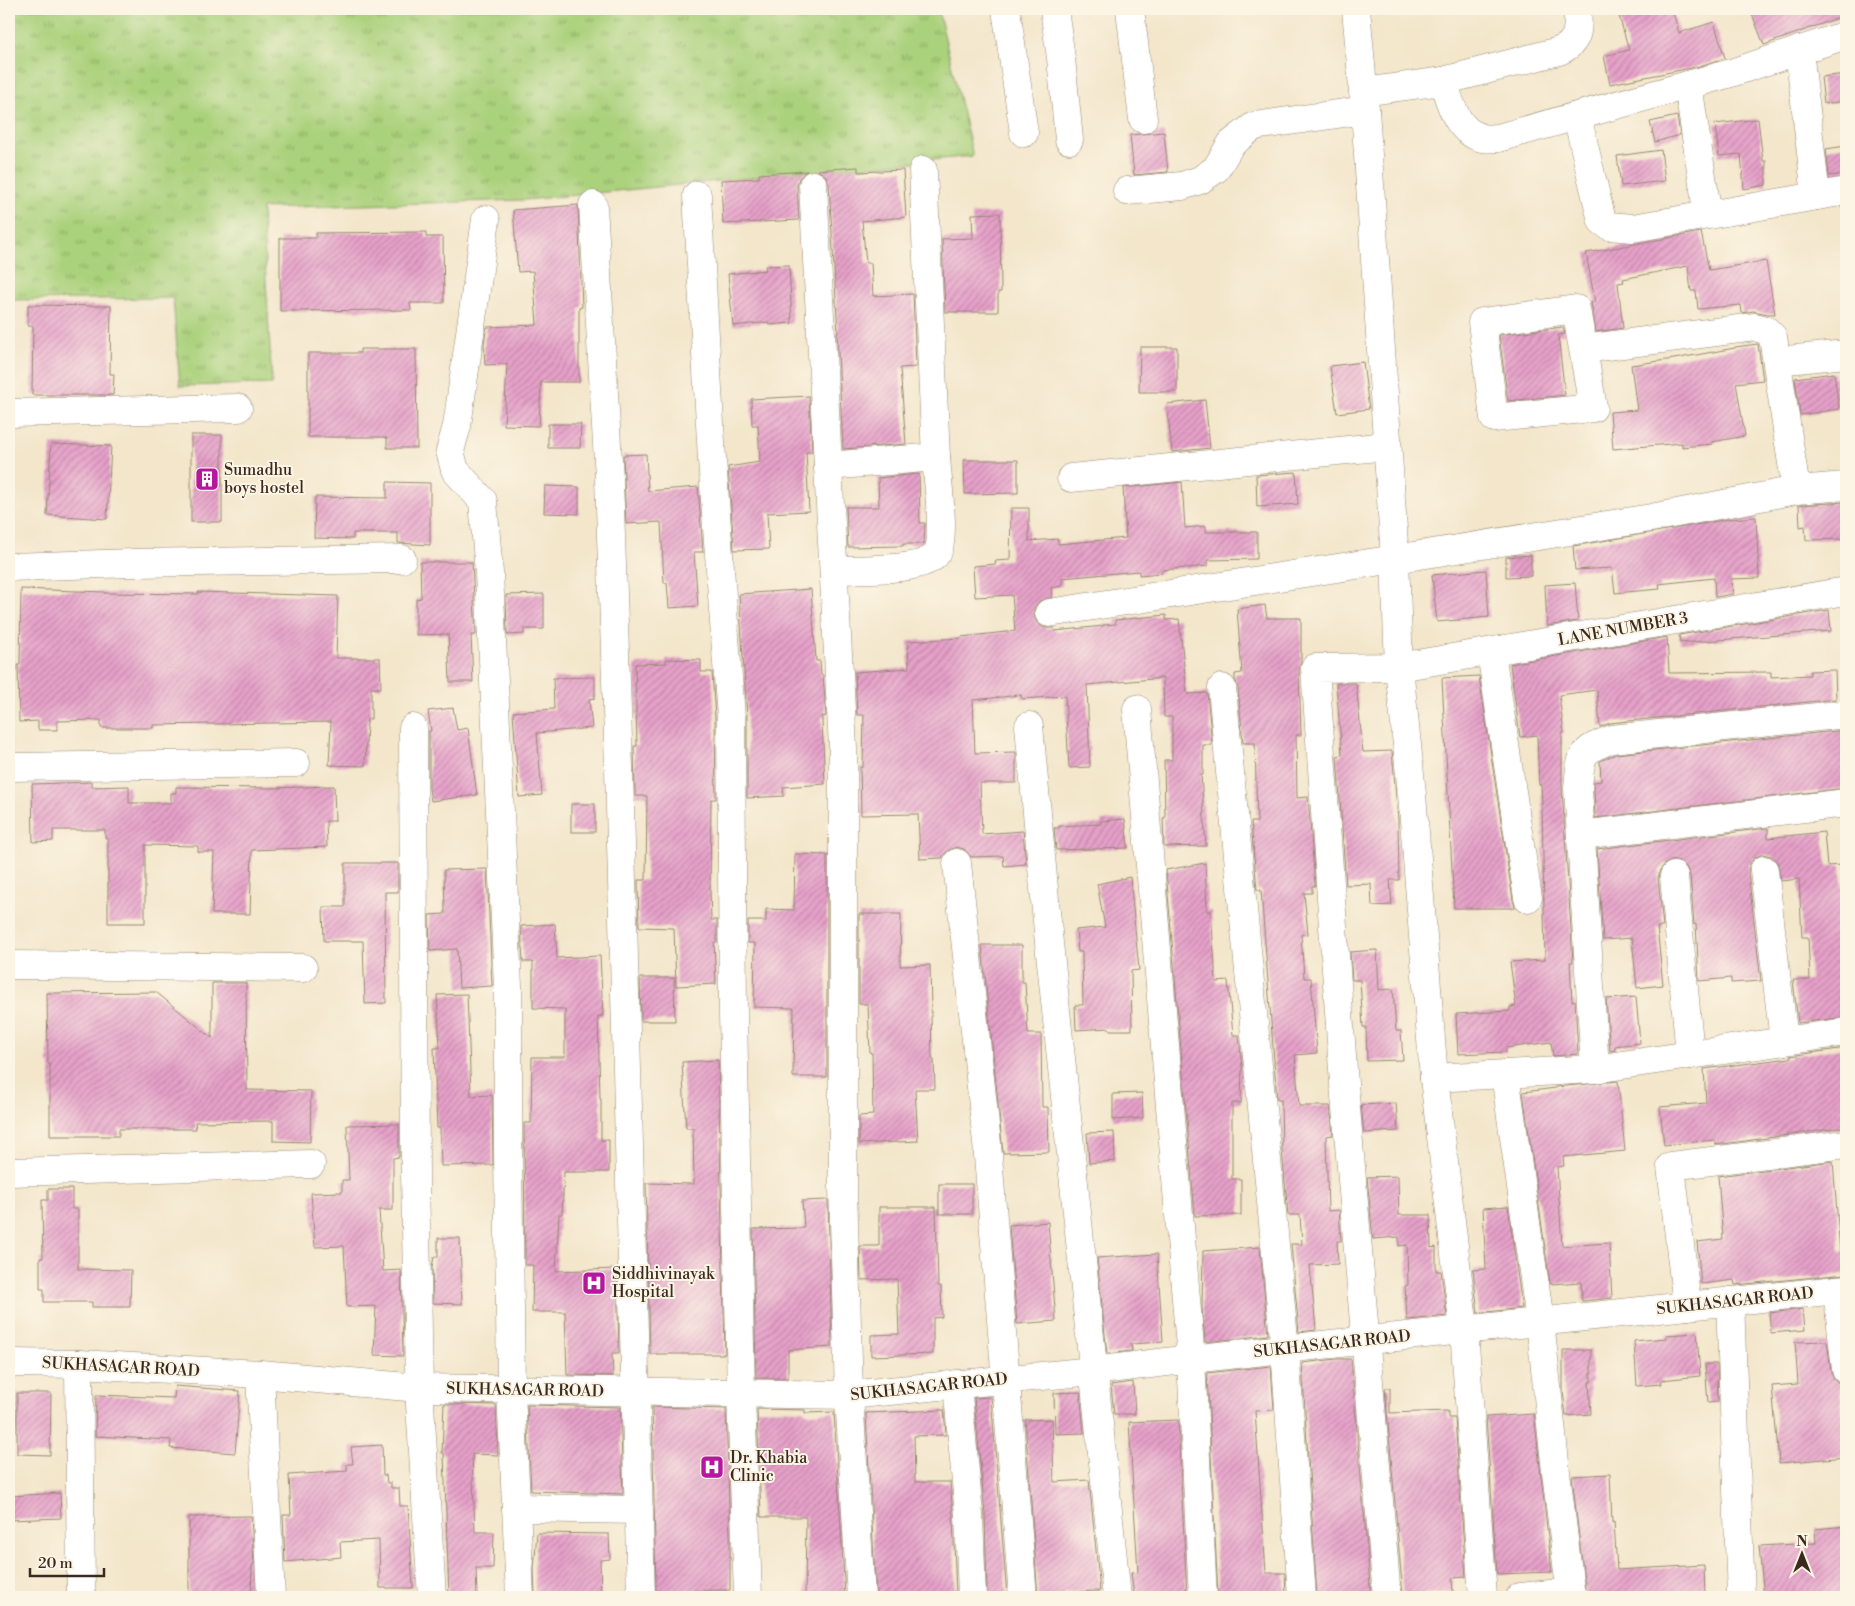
<svg xmlns="http://www.w3.org/2000/svg" width="1855" height="1606" font-family="'Libre Bodoni',serif">
	<defs>
		<pattern id="grass-tufts" width="24" height="20" patternUnits="userSpaceOnUse" patternTransform="scale(1.25)"><rect width="24" height="20" fill="#aad17b"/><path d="M3 7l-1-3M5 7V3M7 7l1-3M15 17l-1-3M17 17v-4M19 17l1-3" fill="none" stroke="#8caa64"/></pattern>
		<pattern id="building-hatch" width="6" height="6" patternUnits="userSpaceOnUse" patternTransform="scale(1.25)"><rect width="6" height="6" fill="#e7a1ca"/><path d="M-1 1l2-2M0 6l6-6M5 7l2-2" fill="none" stroke="#bc83a3"/></pattern>
	</defs>
	<rect width="100%" height="100%" fill="#fcf5e5"/>
	<filter id="ink" filterUnits="userSpaceOnUse"><feTurbulence type="fractalNoise" baseFrequency=".02" numOctaves="2"/><feDisplacementMap in="SourceGraphic" scale="10" xChannelSelector="R" yChannelSelector="G"/><feConvolveMatrix kernelMatrix="1 2 1 2 8 2 1 2 1" color-interpolation-filters="sRGB"/></filter>
	<filter id="wash" filterUnits="userSpaceOnUse"><feTurbulence type="fractalNoise" baseFrequency=".0096" numOctaves="4" result="noise"/><feDisplacementMap in="SourceGraphic" scale="20" xChannelSelector="R" yChannelSelector="G"/><feGaussianBlur stdDeviation="1.12" result="paint"/><feColorMatrix in="noise" values="0 0 0 0 0 0 0 0 0 0 0 0 0 0 0 0 0 1.4 0 .05"/><feComposite in="paint" operator="in"/></filter>
	<g filter="url(#wash)">
		<rect width="100%" height="100%" fill="#f3e6cb"/>
		<path fill="url(#grass-tufts)" stroke="#727e4c" d="M9 9H938L973 156 525 200 262 208 272 384 180 386 173 298 9 300Z"/>
		<g id="blocks">
			<g fill="url(#building-hatch)">
				<path d="M1617 9H1672L1679 33 1714 22 1725 58 1696 67 1610 84 1604 56 1629 50Z"/>
				<path d="M1750 9H1846V15L1764 45Z"/>
				<path d="M1846 74V101L1824 104 1821 77Z"/>
				<path d="M1677 116 1680 135 1655 142 1650 122Z"/>
				<path d="M1758 119 1763 161H1766V185L1744 189 1741 154 1719 156 1715 124Z"/>
				<path d="M1164 132 1168 172 1134 175 1130 135Z"/>
				<path d="M1846 146V174L1829 176 1826 149Z"/>
				<path d="M1661 150 1665 181 1621 186 1617 156Z"/>
				<path d="M858 167V172L903 170 906 217 862 221 866 263H871L873 296 913 294 916 367 900 368 906 444 843 449 837 333H838L829 184 826 176 817 170Z"/>
				<path d="M807 171 799 178 797 185 799 220 723 224 721 180 759 178V174Z"/>
				<path d="M578 205 582 307 579 308V382H541L539 426 504 425 507 364 485 365 484 343 487 327 537 325 533 271 518 272 513 210Z"/>
				<path d="M1000 213 1001 292H998V312H945L942 239 973 238 972 214Z"/>
				<path d="M426 232V237H443L444 303H410L411 310 280 311V238H316V233Z"/>
				<path d="M1701 232 1709 270 1766 261 1775 314H1768L1753 311 1742 313 1741 305 1698 309 1696 291H1691L1688 266 1623 279 1624 282 1618 283 1623 328 1596 332 1591 302H1595L1586 253Z"/>
				<path d="M789 265 792 323 769 325V322L733 326 728 274 766 270 765 266Z"/>
				<path d="M28 305 111 306 110 374H114L113 395H32L33 326H28Z"/>
				<path d="M1563 327 1565 334 1558 335 1565 395 1508 401 1499 335Z"/>
				<path d="M1758 344 1763 380 1736 383 1745 436 1712 442V444L1682 447V443L1613 449 1610 412 1637 410 1631 365 1674 359 1735 348V347Z"/>
				<path d="M1140 347H1177V392H1139Z"/>
				<path d="M360 349H416L417 448H387V438L383 437H308V353H360Z"/>
				<path d="M1363 362 1369 409 1337 413 1330 366Z"/>
				<path d="M1834 373 1839 409 1800 415 1795 378Z"/>
				<path d="M809 396 812 452H806L809 511 767 513 769 549 734 550 728 467 760 462 758 425H752L751 399Z"/>
				<path d="M1205 400 1210 448 1172 452 1167 404Z"/>
				<path d="M548 424H581L580 448H548Z"/>
				<rect x="191" y="435" width="31" height="87"/>
				<path d="M51 444 111 446 107 519 47 515Z"/>
				<path d="M646 454 648 491 698 487 703 552H694L698 606 669 608 667 583H664L661 522 626 524 623 455Z"/>
				<path d="M964 460H1018V493L965 494Z"/>
				<path d="M1296 472 1298 504 1257 507 1256 475Z"/>
				<path d="M919 474 920 523H925L924 544H903V546L848 547 846 507H879L878 478Z"/>
				<path d="M387 482 430 483V545L398 543V533H353V539L314 538 315 497 387 498Z"/>
				<path d="M1182 482 1185 528 1206 526V532H1257V559L1208 560V566L1162 570V573L1139 575V571L1062 578V586L1051 588 1052 597 1039 601 1034 608V615L1037 623 1044 628H1054L1055 631 1103 626V625L1116 624 1115 620 1166 615V620L1179 619 1187 694 1207 693 1212 745H1203V775H1201L1206 846 1164 847 1163 818H1165L1164 760H1172V717H1164L1163 678 1087 685 1090 767 1069 768 1065 696 1022 699 1021 695 973 700 975 753 1016 752V783H980L982 834 1023 831 1026 864 1004 866 1003 856 971 857 964 849 956 847 947 851 942 858 920 859 918 814 861 815 860 767H863L864 715H857L855 672 909 668 908 641 961 638V637L1015 631 1012 595 975 597 973 566 996 564 995 561 1010 560 1011 508H1029V541L1058 539V544L1126 538 1123 488Z"/>
				<path d="M545 486 579 487V514L544 513Z"/>
				<path d="M1846 502V539L1806 540 1805 526 1800 527 1799 505Z"/>
				<path d="M1756 517 1759 578 1731 579 1733 594 1715 597 1714 578 1659 584 1660 589 1615 593 1612 568 1575 570 1573 546 1730 519Z"/>
				<path d="M1531 555V576L1506 577V557Z"/>
				<path d="M420 562H472L476 635H471L473 682H450L448 634 416 635V599L421 598Z"/>
				<path d="M1486 570 1489 617 1437 622 1432 575Z"/>
				<path d="M1575 583 1578 621 1547 626 1545 585Z"/>
				<path d="M21 589 105 592 104 593 198 594V592L338 596 336 658H380L381 688H371V719H367L365 766 329 765 331 722 153 725V728H101V720L57 721V730H38V721L19 722 18 665H20Z"/>
				<path d="M811 589 816 661H820L821 675H823L826 716 822 717V722L825 784 783 787 784 796 747 798V717L739 594Z"/>
				<path d="M544 594V629H524V634L507 635 506 595Z"/>
				<path d="M1265 605 1267 618H1301V661L1299 669 1301 735H1296L1297 798 1308 797 1315 886H1312V893H1304L1308 934 1301 935 1304 978H1311L1317 1053 1295 1055 1299 1106H1330L1333 1135 1326 1136 1328 1211 1339 1210 1341 1241H1337L1338 1264 1310 1265 1316 1330 1299 1332 1291 1244H1302L1300 1215H1288L1282 1149 1281 1100H1277L1261 890H1257L1251 822H1257L1255 743H1243L1238 687 1235 679V674L1242 673 1237 609Z"/>
				<path d="M1829 610 1831 631 1680 643 1679 635Z"/>
				<path d="M1667 637 1669 673 1771 672V677L1810 675V671L1835 670 1836 699 1610 723 1600 727 1597 690 1559 695 1564 733H1562V789L1573 962H1570L1572 1001 1575 1000 1578 1054 1553 1056 1551 1042 1506 1048V1052L1458 1054 1456 1014 1510 1011V1007L1516 1006 1510 962 1545 960 1542 803 1541 785H1539L1537 735 1520 737 1510 664Z"/>
				<path d="M666 659 701 660V672H712L715 719 716 799H711L710 891 711 920H717V942H714L716 984 676 986 674 928 639 927 638 880H646L647 796H635L634 746H637L635 664 666 663Z"/>
				<path d="M1479 676 1513 900 1515 908H1454L1442 678Z"/>
				<path d="M595 677V698L589 699 592 728 537 733 542 795 519 797 513 712 554 709 553 678Z"/>
				<path d="M1336 683H1356L1363 752 1392 751 1398 820 1399 880H1390L1392 905 1372 906 1371 884 1346 885 1337 756 1342 755Z"/>
				<path d="M453 708 457 730 468 728 477 795 431 801 429 788V731H431L428 711Z"/>
				<path d="M1846 730V788L1595 818 1594 788V782L1601 781 1600 761 1616 754Z"/>
				<path d="M92 782V787L129 786V803H171V793H176V787L272 788 334 786 335 821H326L327 847 252 850 250 914H212L214 852H198V846L145 845V923H108V838H105V830H53V841L33 842 32 784Z"/>
				<rect x="571" y="804" width="24" height="28"/>
				<path d="M1125 819 1128 848 1056 850 1054 828H1059V826L1101 824V821Z"/>
				<path d="M1768 828V838L1824 832 1827 866 1841 865 1845 931H1843L1846 974V1017L1798 1023 1793 980H1810L1808 937H1802L1799 879 1781 881 1777 861 1771 856 1763 854 1754 858 1750 863 1748 872 1761 981 1731 983V978L1699 981 1696 924 1694 925 1690 875 1686 867 1680 862 1673 860 1665 864 1660 870 1658 877 1663 927H1657L1663 985 1637 988 1632 938 1603 940 1597 849Z"/>
				<path d="M795 854 827 855V1077H793L794 1008 754 1007 755 943H748V921H766V909L794 910Z"/>
				<path d="M345 863H398V892H385L386 1003 365 1004 363 941H324L323 907H345Z"/>
				<path d="M1205 863 1207 911H1211L1216 982 1228 981 1233 1035H1239L1242 1067 1241 1103H1232V1179H1241V1215L1195 1216 1166 870Z"/>
				<path d="M487 869 492 986 459 988 457 949 430 951 429 915 445 914 444 870Z"/>
				<path d="M1130 877 1139 970 1131 971 1132 1030H1110L1109 1028 1076 1030 1075 1005H1083L1082 952H1078L1076 930 1105 927 1097 884Z"/>
				<path d="M859 914H901L900 966 930 965 932 1059H934L935 1089H915L918 1141 859 1144V1116L873 1115 872 1053H870L868 1004H859Z"/>
				<path d="M555 924 557 958 600 956 603 1016H598L600 1099H601V1140H609V1172H564L562 1214H559L556 1271 617 1269 619 1353H612L613 1376 567 1375 565 1312H532L533 1265H525L524 1123H531L532 1057H565V1009L533 1008V962H523L521 926Z"/>
				<path d="M982 945H1022V982H1025L1028 1034H1041L1042 1107H1048L1049 1152 1003 1153Z"/>
				<path d="M1377 950 1379 990 1393 989 1396 1031H1401L1403 1060 1367 1061 1366 1027H1363L1360 980H1352L1350 952Z"/>
				<path d="M640 978H674L675 1021H641Z"/>
				<path d="M212 983H246L247 1090 311 1091 310 1142 273 1141V1121L195 1122 196 1129H119V1136H50V1064H48L47 993 156 992 212 1038Z"/>
				<path d="M467 994 471 1096 492 1095 493 1165 441 1166 440 1128H437L434 1048H440L437 995Z"/>
				<path d="M1636 997 1640 1043 1615 1046V1050L1610 1051 1606 999Z"/>
				<path d="M1846 1048V1127L1716 1145 1715 1140 1664 1145 1660 1107 1706 1103 1704 1069 1790 1058V1056Z"/>
				<path d="M718 1060 725 1354H650L646 1183 694 1184 693 1128H686L682 1062Z"/>
				<path d="M1618 1081 1625 1151 1563 1157 1564 1166 1557 1167 1562 1246 1609 1243 1612 1298 1582 1301 1581 1282 1550 1284 1523 1092 1556 1088V1087Z"/>
				<path d="M1142 1093 1143 1118 1113 1120V1094Z"/>
				<path d="M1396 1103 1398 1131 1364 1133 1361 1105Z"/>
				<path d="M399 1124V1157L393 1158V1210H379L383 1271 401 1270 403 1356 374 1355 376 1306 347 1307 344 1246 315 1247 311 1193 342 1192V1180H349L347 1125Z"/>
				<path d="M1114 1132 1115 1161 1089 1163 1087 1133Z"/>
				<path d="M1833 1161 1840 1252 1846 1251V1274L1735 1285 1734 1280 1701 1284 1697 1242 1723 1239 1718 1176Z"/>
				<path d="M1398 1176 1399 1215H1430L1431 1248 1436 1247V1271H1441L1447 1316 1407 1320 1405 1286 1408 1285 1407 1245 1399 1246V1237L1373 1239 1367 1177Z"/>
				<rect x="939" y="1184" width="33" height="30"/>
				<path d="M48 1189H72V1209H78V1269L131 1270 130 1307H92V1302H44V1289H40V1258H43L42 1200H48Z"/>
				<path d="M828 1200 832 1347 788 1350V1378H756L753 1229 804 1228 802 1201Z"/>
				<path d="M1508 1206 1522 1308 1478 1313 1473 1270 1486 1269 1483 1208Z"/>
				<path d="M879 1207H936L938 1286H941L942 1317 933 1318V1354L871 1356V1335L899 1334 897 1279 861 1280 860 1246H879Z"/>
				<path d="M1048 1222 1056 1321 1017 1324 1009 1225Z"/>
				<path d="M438 1238H460L462 1304 433 1303 432 1267 434 1257H438Z"/>
				<path d="M1260 1247 1268 1335 1205 1342 1202 1308 1203 1251Z"/>
				<path d="M1157 1254 1163 1342 1131 1344 1132 1351 1107 1354 1097 1258Z"/>
				<path d="M1803 1309 1805 1330 1771 1333 1769 1313Z"/>
				<path d="M1697 1333 1700 1376 1661 1380 1662 1384 1637 1386 1634 1341 1666 1338V1335Z"/>
				<path d="M1827 1341 1831 1372 1834 1380 1840 1384 1846 1457 1779 1463 1772 1386 1798 1384 1795 1342Z"/>
				<path d="M1563 1350H1591V1382H1589L1591 1414 1566 1416 1563 1391Z"/>
				<path d="M1337 1359H1351L1371 1597H1317L1302 1363Z"/>
				<path d="M1705 1364H1717L1718 1402 1708 1403Z"/>
				<path d="M1271 1366 1274 1410 1255 1411 1266 1573H1285L1286 1597H1218L1207 1373Z"/>
				<path d="M1133 1382 1135 1414H1114L1111 1385Z"/>
				<path d="M175 1386 240 1391 235 1453 170 1448 171 1440 95 1436 96 1395 174 1398Z"/>
				<path d="M1385 1388H1390V1413L1448 1411V1418H1455L1466 1577 1452 1578 1453 1592 1403 1596Z"/>
				<path d="M1080 1392 1084 1433 1055 1434 1054 1393Z"/>
				<path d="M17 1393H51L50 1455 17 1454Z"/>
				<path d="M991 1397 1007 1597H987L985 1514 974 1398Z"/>
				<path d="M444 1404 496 1405 498 1455 472 1454 475 1532H494L493 1568H476L477 1597H449L444 1453H442Z"/>
				<path d="M527 1405 620 1407 623 1494 531 1491Z"/>
				<path d="M652 1407 726 1409 730 1537V1590L656 1591Z"/>
				<path d="M757 1409 805 1410V1413L834 1412 845 1597H805L806 1517H761Z"/>
				<path d="M944 1410 946 1435 914 1436 915 1482H950L953 1516 956 1597H876L866 1413Z"/>
				<path d="M1534 1414 1552 1572 1497 1574 1486 1417Z"/>
				<path d="M1052 1419 1054 1482 1089 1480 1100 1591 1064 1592V1597H1038L1025 1420Z"/>
				<path d="M1178 1420 1187 1597H1134L1131 1573 1138 1572 1129 1422Z"/>
				<path d="M382 1445 383 1475H386L387 1483H391V1488H399L400 1506H408L413 1588H380L379 1540 340 1542 341 1557 285 1562 283 1515H291L289 1475 347 1471V1464H353L351 1447Z"/>
				<path d="M1610 1474 1612 1523 1614 1522 1617 1570 1704 1565 1705 1597H1586L1572 1476Z"/>
				<path d="M60 1493 61 1518 9 1520V1496Z"/>
				<path d="M251 1516 254 1564 252 1565 251 1597H189V1517Z"/>
				<path d="M1846 1526V1597H1764L1759 1546 1816 1543 1815 1529Z"/>
				<path d="M537 1533 609 1534 610 1559 600 1560 601 1597H535L534 1569Z"/>
			</g>
		</g>
	</g>
	<g filter="url(#ink)">
		<use href="#blocks" fill-opacity="0" stroke="#978874" stroke-width="1"/>
		<g fill="none" stroke-linecap="round" stroke-linejoin="round">
			<g stroke="#978874" stroke-width="29">
				<g id="minor">
					<path d="M1006 9 1024 133"/>
					<path d="M1054 9 1061 58 1069 140"/>
					<path d="M1130 9 1143 119"/>
					<path d="M1356 9 1365 110 1395 559 1651 518 1796 490 1846 486"/>
					<path d="M1799 50 1816 196"/>
					<path d="M1443 81C1450 102 1456 131 1482 138 1487 139 1493 138 1498 138L1731 73 1846 35"/>
					<path d="M1688 85 1705 196 1706 215"/>
					<path d="M1363 92 1443 81 1559 51C1579 43 1579 28 1577 9"/>
					<path d="M1577 116 1602 221 1609 226 1633 228 1846 191"/>
					<path d="M813 185 843 748V1187L849 1395 861 1597"/>
					<path d="M1127 191 1182 186 1200 180 1216 169 1231 144 1254 126 1365 110"/>
					<path d="M697 195 712 459 731 718 733 1015 741 1394 748 1597"/>
					<path d="M593 205 609 478 619 768 641 1597"/>
					<path d="M486 219 457 426 450 451 455 470 483 501 489 573 508 986V1154L511 1390 520 1597"/>
					<path d="M1583 349 1576 309 1482 322 1494 418 1593 408 1583 349 1755 327 1766 330 1773 337 1796 490"/>
					<path d="M1777 361 1846 354"/>
					<path d="M9 413 238 408"/>
					<path d="M828 466 936 457 923 170"/>
					<path d="M1071 478 1387 446"/>
					<path d="M9 567 134 563 402 559"/>
					<path d="M834 570C856 569 926 572 937 553 946 539 937 476 936 457"/>
					<path d="M1049 613 1395 559 1399 667 1412 794 1434 1078 1464 1330 1483 1597"/>
					<path d="M1491 652 1528 898"/>
					<path d="M1222 688 1285 1349 1302 1597"/>
					<path d="M1137 709 1191 1359 1203 1597"/>
					<path d="M1029 726 1049 943 1117 1597"/>
					<path d="M413 728 415 1174 419 1388 432 1597"/>
					<path d="M9 767 296 763"/>
					<path d="M1581 835 1846 803"/>
					<path d="M957 863 987 1143 1023 1597"/>
					<path d="M1764 870 1784 1041"/>
					<path d="M1674 876 1690 1055"/>
					<path d="M9 965 303 968"/>
					<path d="M1595 1069 1578 788C1581 755 1580 751 1612 739L1846 714"/>
					<path d="M1505 1074 1540 1321 1556 1472 1571 1597"/>
					<path d="M1434 1078 1595 1069 1846 1032"/>
					<path d="M9 1172 311 1164"/>
					<path d="M1837 1290 1846 1370"/>
					<path d="M1730 1301 1741 1597"/>
					<path d="M1687 1306 1671 1166 1846 1144"/>
					<path d="M9 1363 79 1364 260 1374 419 1388 849 1395 1093 1371 1191 1359 1846 1289"/>
					<path d="M79 1364 81 1597"/>
					<path d="M260 1374 271 1597"/>
					<path d="M957 1384 969 1515 972 1597"/>
					<path d="M516 1508 639 1510"/>
					<path d="M1387 1597 1344 1084 1315 668 1399 667 1846 591"/>
					<path d="M1520 1597 1571 1592"/>
				</g>
			</g>
			<use href="#minor" stroke="#fff" stroke-width="28"/>
		</g>
	</g>
	<defs>
		<g id="building-square" transform="scale(1.25)"><rect x="-9" y="-9" width="18" height="18" rx="4" fill="#b5179e" stroke="#fcf5e5"/><path d="M-4-6H4V6H1V3H-1V6H-4ZM-2.5-4.3h1.7v1.8h-1.7ZM.8-4.3h1.7v1.8H.8ZM-2.5-1h1.7V.8h-1.7ZM.8-1h1.7V.8H.8Z" fill="#fff"/></g>
		<g id="hospital-square" transform="scale(1.25)"><rect x="-9" y="-9" width="18" height="18" rx="4" fill="#b5179e" stroke="#fcf5e5"/><path d="M-5-5h3v3.5h4V-5h3V5h-3V1.5h-4V5h-3Z" fill="#fff"/></g>
	</defs>
	<g fill-rule="evenodd">
		<use href="#building-square" x="207" y="479"/>
		<use href="#hospital-square" x="594" y="1283"/>
		<use href="#hospital-square" x="712" y="1467"/>
	</g>
	<g text-anchor="middle" dominant-baseline="central" stroke-width="4" stroke-linejoin="round" paint-order="stroke">
		<g font-size="16" fill="#3b2a1e" stroke="#fcf5e5" text-anchor="start">
			<text x="224" y="470">Sumadhu<tspan x="224" dy="18">boys hostel</tspan></text>
			<text x="612" y="1274">Siddhivinayak<tspan x="612" dy="18">Hospital</tspan></text>
			<text x="730" y="1458">Dr. Khabia<tspan x="730" dy="18">Clinic</tspan></text>
		</g>
		<g font-size="16" fill="#3b2a1e" stroke="#fcf5e5">
			<text transform="translate(1623 629) rotate(-10)">LANE NUMBER 3</text>
			<text transform="translate(1735 1301) rotate(-6)">SUKHASAGAR ROAD</text>
			<text transform="translate(1332 1344) rotate(-6)">SUKHASAGAR ROAD</text>
			<text transform="translate(121 1367) rotate(3)">SUKHASAGAR ROAD</text>
			<text transform="translate(929 1387) rotate(-6)">SUKHASAGAR ROAD</text>
			<text transform="translate(525 1390) rotate(1)">SUKHASAGAR ROAD</text>
		</g>
	</g>
	<rect width="1855" height="1606" fill="none" stroke="#fcf5e5" stroke-width="30"/>
	<g transform="translate(1802 1554)" stroke="#fcf5e5" stroke-width="4" paint-order="stroke">
	<path d="M0-4L9 19L0 12L-9 19Z" fill="#3b2a1e"/>
	<text y="-8" font-size="14" font-weight="bold" text-anchor="middle" fill="#3b2a1e">N</text>
	</g>
	<path d="M30 1568v8h74v-8" fill="none" stroke="#3b2a1e" stroke-width="2.5"/>
	<text x="38" y="1568" font-size="15" fill="#3b2a1e" stroke="#fcf5e5" stroke-width="4" paint-order="stroke">20 m</text>
</svg>
